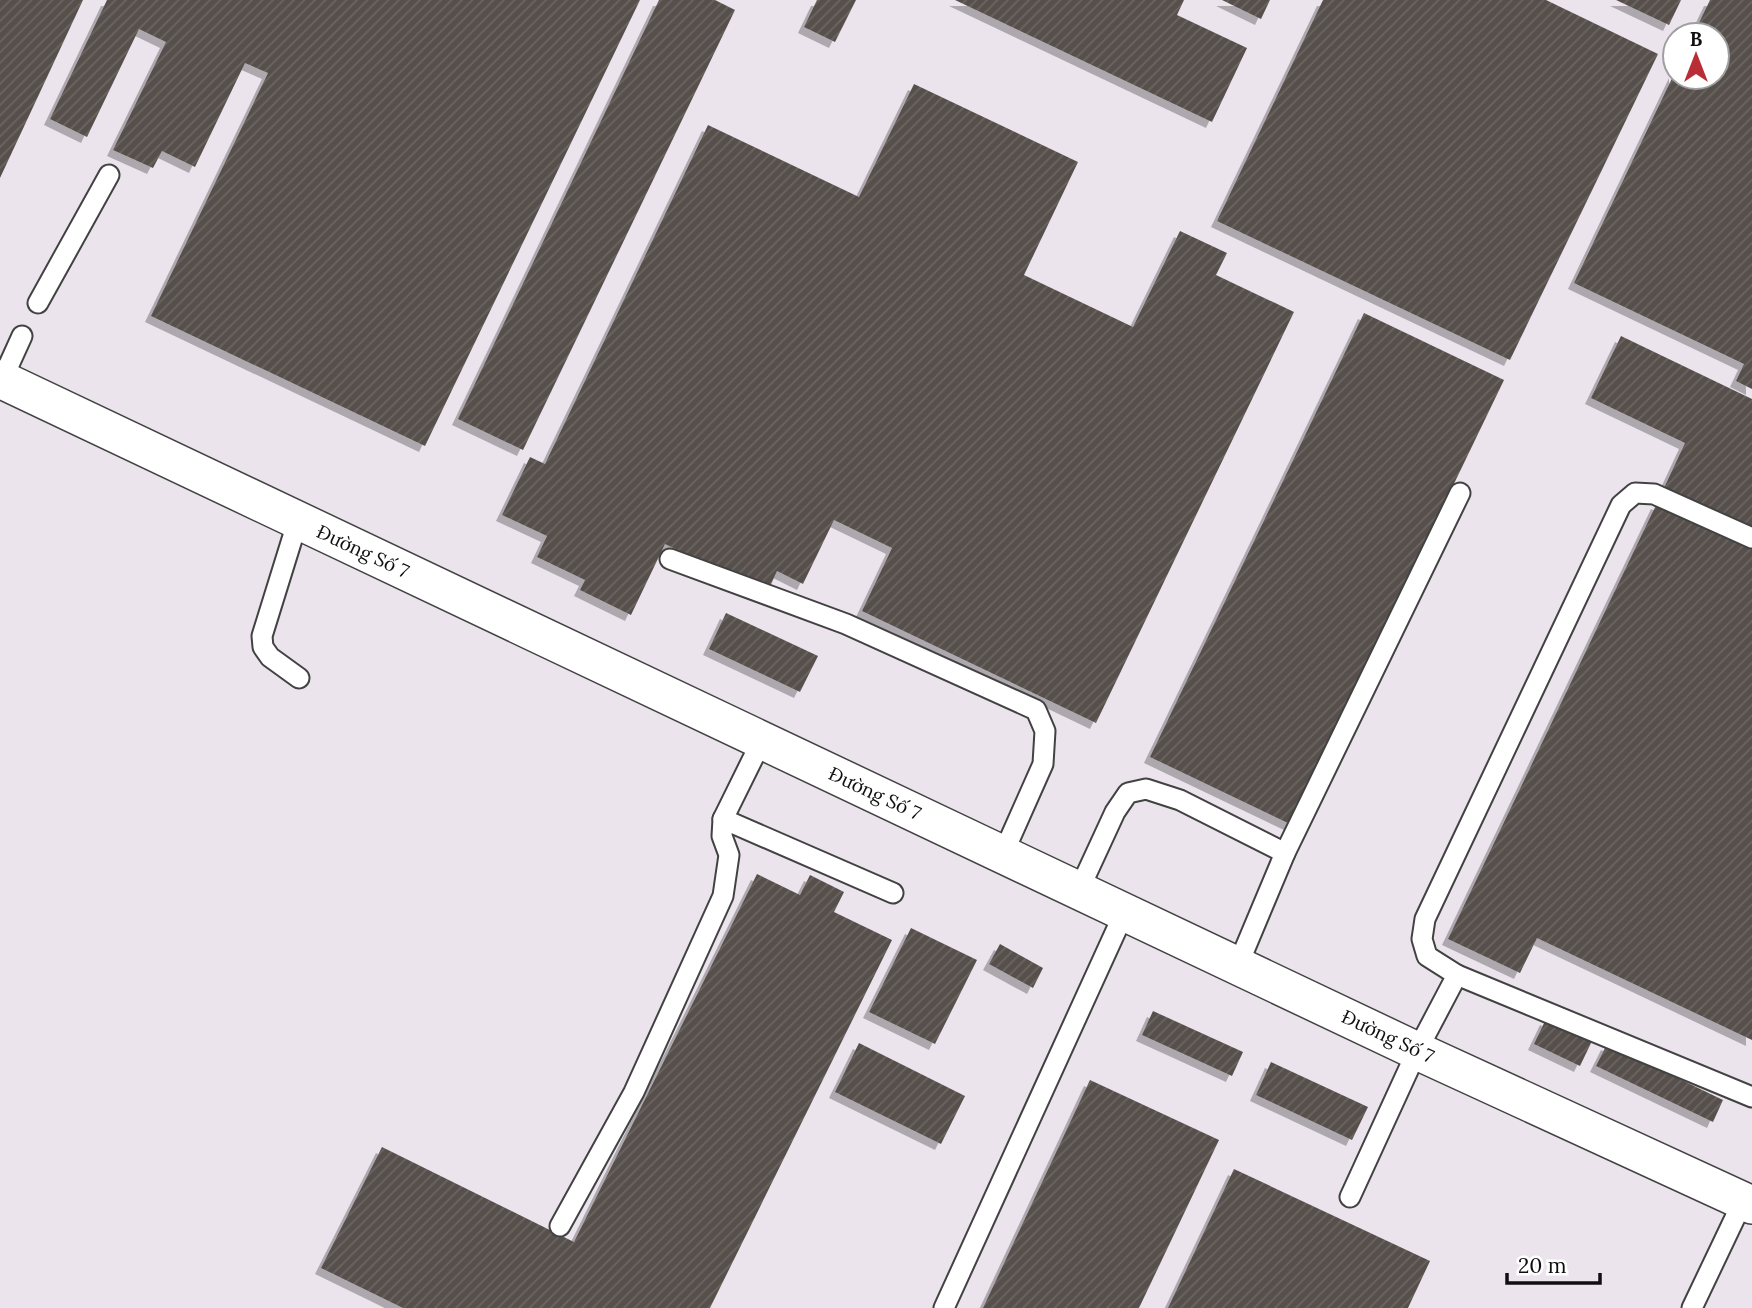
<svg xmlns="http://www.w3.org/2000/svg" width="1752" height="1308" font-family="Lora,serif">
	<defs>
		<pattern id="building-hatch" width="6" height="6" patternUnits="userSpaceOnUse" patternTransform="scale(1.75)"><rect width="6" height="6" fill="#57504c"/><path d="M-1 1l2-2M0 6l6-6M5 7l2-2" fill="none" stroke="#6a6561"/></pattern>
		<filter id="shadow"><feDropShadow dx="-6" dy="6" stdDeviation="0" flood-color="#0004"/></filter>
	</defs>
	<rect width="100%" height="100%" fill="#fefcf2"/>
	<path fill="#ece4ed" fill-rule="evenodd" d="M0 0H1752V1308H0ZM1675 35H1717V77H1675Z"/>
	<g fill="url(#building-hatch)" filter="url(#shadow)">
		<path d="M0 0H83L0 178Z"/>
		<path d="M107 0H640L425 446 151 316 268 73 245 63 195 167 162 151 153 168 113 150 166 42 139 29 87 137 50 119Z"/>
		<path d="M659 0H715L735 10 523 450 458 419Z"/>
		<path d="M817 0H856L835 42 804 27Z"/>
		<path d="M955 0H1184L1177 15 1247 48 1212 122Z"/>
		<path d="M1222 0H1270L1261 19Z"/>
		<path d="M1323 0H1546L1658 54 1510 360 1217 221Z"/>
		<path d="M1616 0H1681L1669 25Z"/>
		<path d="M1710 0H1752V389L1736 381 1744 364 1574 283 1675 72V77H1717V35H1693Z"/>
		<path d="M914 84 1078 162 1024 275 1133 327 1180 231 1227 253 1216 275 1294 312 1096 723 862 611 892 548 834 520 803 584 777 571 767 593 665 544 631 615 580 590 585 580 537 557 547 536 502 515 530 457 545 464 708 125 859 197Z"/>
		<path d="M1364 313 1504 380 1290 824 1150 757Z"/>
		<path d="M1621 336 1752 399V530L1664 488 1685 443 1591 398Z"/>
		<path d="M1657 503 1752 548V1040L1537 938 1520 973 1448 939Z"/>
		<path d="M726 613 818 656 800 692 709 649Z"/>
		<path d="M757 874 800 895 810 875 844 892 834 912 892 940 710 1308H403L321 1268 382 1147 574 1242Z"/>
		<path d="M911 928 977 960 935 1044 869 1012Z"/>
		<path d="M1000 944 1043 968 1033 988 989 964Z"/>
		<path d="M1153 1011 1243 1052 1232 1076 1142 1035Z"/>
		<path d="M1546 1019 1592 1041 1580 1066 1534 1044Z"/>
		<path d="M859 1043 965 1096 941 1144 835 1092Z"/>
		<path d="M1607 1044 1723 1100 1713 1122 1596 1066Z"/>
		<path d="M1271 1062 1368 1107 1352 1140 1256 1095Z"/>
		<path d="M1090 1080 1219 1140 1139 1308H983Z"/>
		<path d="M1234 1169 1430 1261 1408 1308H1168Z"/>
	</g>
	<g fill="none" stroke-linecap="round" stroke-linejoin="round">
		<g stroke="#424242" stroke-width="23">
			<g id="service">
				<path d="M38 303 109 175"/>
				<path d="M2 380 22 336"/>
				<path d="M298 520 262 636 263 647 270 657 299 678"/>
				<path d="M670 559 846 624 1036 710 1045 731 1043 764 1003 854"/>
				<path d="M723 819 893 893"/>
				<path d="M1285 853 1460 493"/>
				<path d="M1079 890 1115 812 1128 793 1146 789 1180 800 1285 853 1238 965"/>
				<path d="M1457 975 1752 1097"/>
				<path d="M1350 1197 1417 1051 1457 975 1427 956 1422 939 1425 919 1621 505 1635 493 1654 494 1752 538"/>
				<path d="M560 1226 634 1092 723 896 729 855 722 836 723 819 762 740"/>
				<path d="M944 1308 1125 911"/>
				<path d="M1692 1308 1743 1201"/>
			</g>
		</g>
		<g stroke="#424242" stroke-width="40">
			<path id="minor" d="M0 379 1417 1051 1752 1205"/>
		</g>
		<use href="#service" stroke="#fff" stroke-width="19"/>
		<use href="#minor" stroke="#fff" stroke-width="37"/>
	</g>
	<g text-anchor="middle" dominant-baseline="central" stroke-width="7" stroke-linejoin="round" paint-order="stroke">
		<g font-size="19" fill="#0f0f0f" stroke="#fff">
			<text transform="translate(363 551) rotate(25)">Đường Số 7</text>
			<text transform="translate(875 793) rotate(25)">Đường Số 7</text>
			<text transform="translate(1388 1036) rotate(25)">Đường Số 7</text>
		</g>
	</g>
	<g transform="translate(1696 56)"><circle r="33" fill="#ffffff" stroke="#9f9f9f" stroke-width="2"/>
	<path d="M0-5L12 26L0 18L-12 26Z" fill="#b92d36"/>
	<text y="-10" font-size="19" font-weight="bold" text-anchor="middle" fill="#0f0f0f">B</text>
	</g>
	<path d="M1507 1273v10h93v-10" fill="none" stroke="#0f0f0f" stroke-width="3.5"/>
	<text x="1518" y="1273" font-size="21" fill="#0f0f0f" stroke="#ffffff" stroke-width="5" paint-order="stroke">20 m</text>
</svg>
